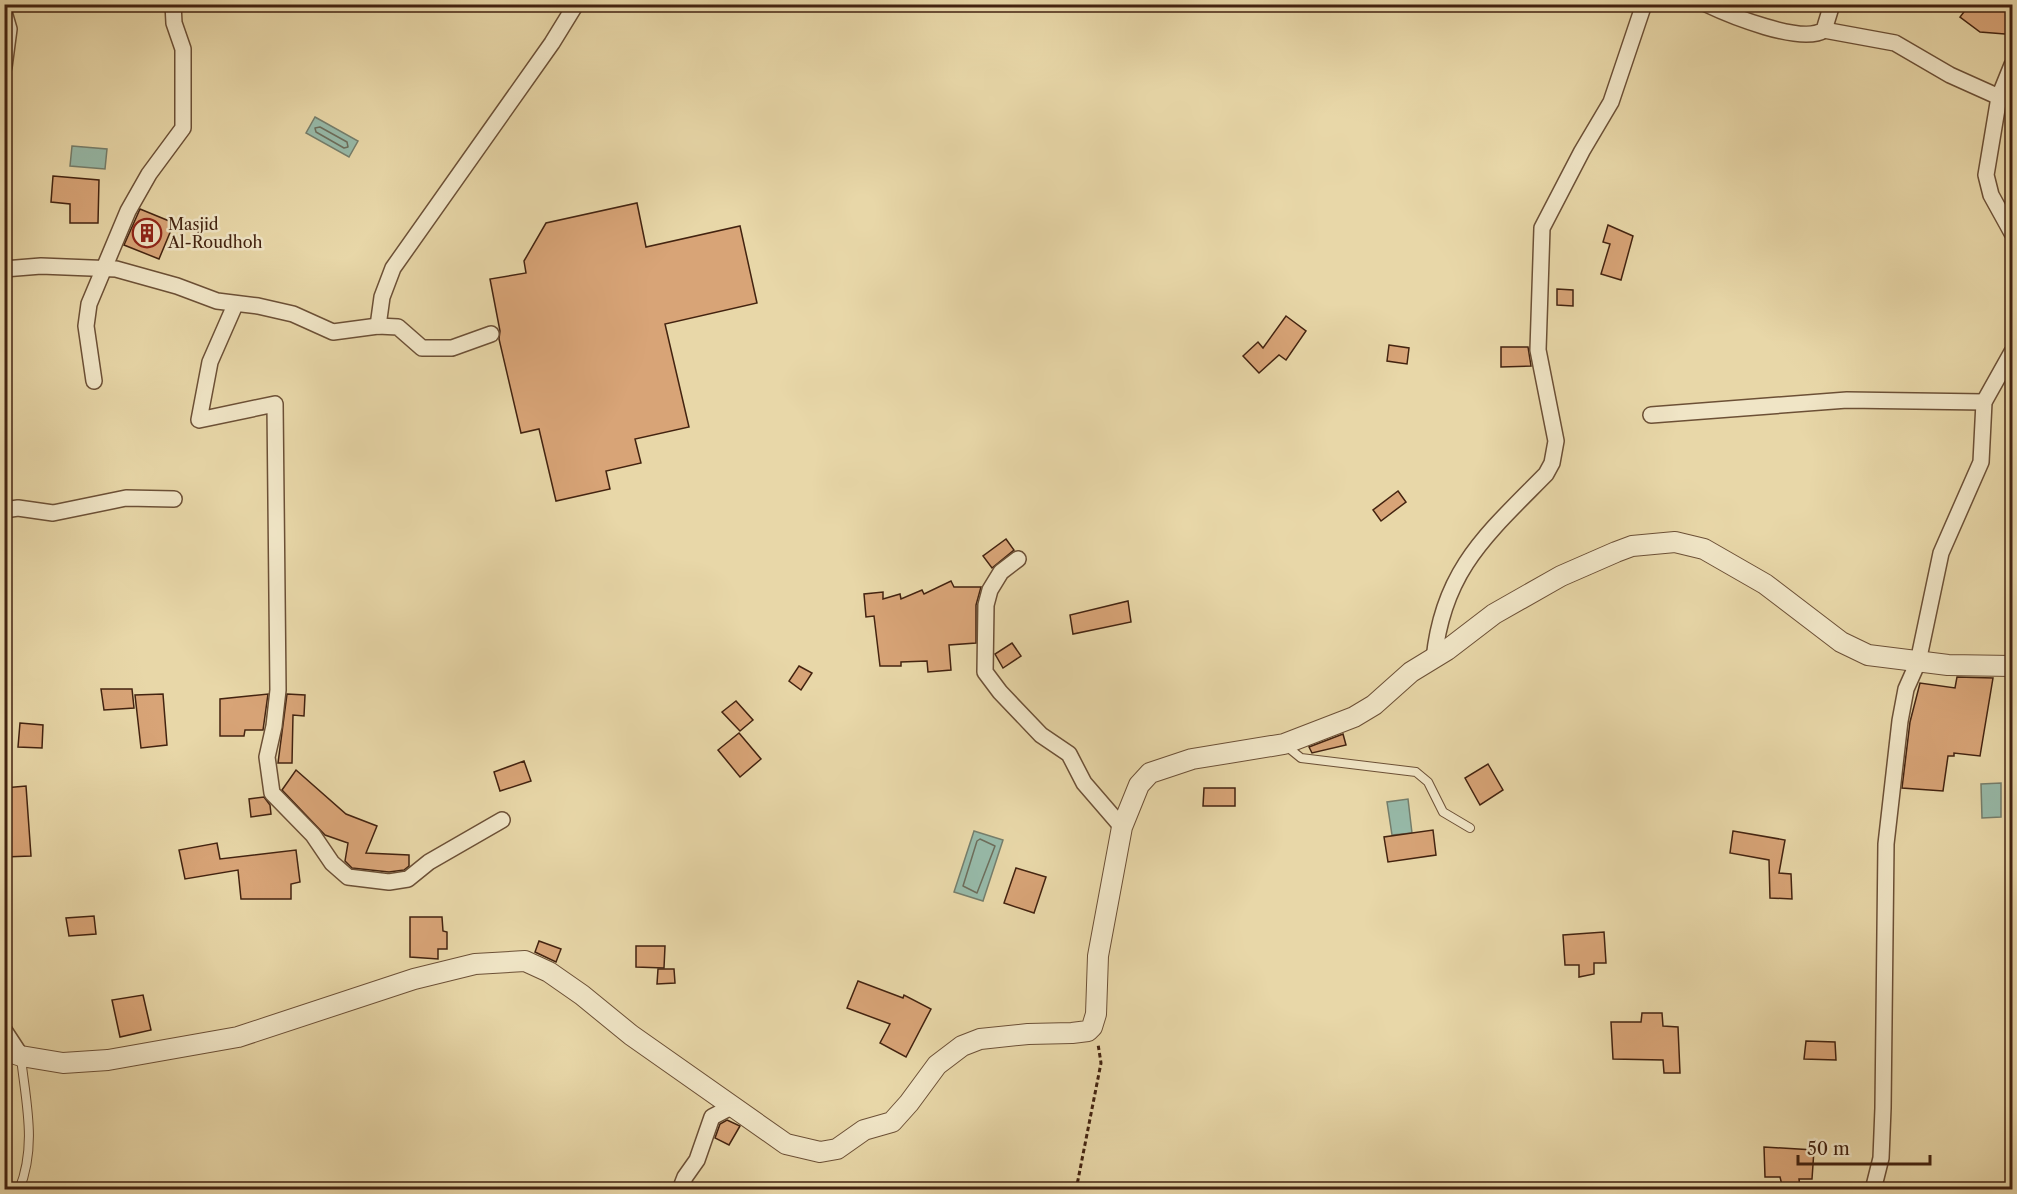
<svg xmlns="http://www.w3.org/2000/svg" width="2017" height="1194" font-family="'Libre Caslon Text',serif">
	<rect width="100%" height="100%" fill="#e8d7a8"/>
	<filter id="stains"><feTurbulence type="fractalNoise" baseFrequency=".00333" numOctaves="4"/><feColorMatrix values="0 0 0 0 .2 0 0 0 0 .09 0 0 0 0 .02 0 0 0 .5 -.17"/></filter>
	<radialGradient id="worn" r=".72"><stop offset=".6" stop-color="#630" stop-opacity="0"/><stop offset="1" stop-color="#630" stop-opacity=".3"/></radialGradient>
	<g fill="#97baa9" stroke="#757e6c" stroke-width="1.5">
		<path d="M315 117 358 141 349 157 306 133Z"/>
		<path d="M72 146 107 149 105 169 70 166Z"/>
		<path d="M2001 783V817L1982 818 1981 784Z"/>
		<path d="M1408 799 1412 833 1392 835 1387 802Z"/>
		<path d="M974 831 1003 840 983 901 954 892Z"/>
	</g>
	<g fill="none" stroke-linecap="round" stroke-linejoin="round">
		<g stroke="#6d6e5c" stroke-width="1.5">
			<path d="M320 127 347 142 348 147 344 148 316 132 315 128Z"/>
			<path d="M980 839 995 846 977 893 963 886 977 841Z"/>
		</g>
	</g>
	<g fill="#d8a477" stroke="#432310" stroke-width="1.5">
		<path d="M1970 4H2005L2013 18V30L2005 34 1980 32 1960 17Z"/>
		<path d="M53 176 99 180 98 223H70V204L51 202Z"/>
		<path d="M637 203 646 247 740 226 757 303 665 324 689 427 635 439 641 463 606 471 610 489 556 501 539 429 521 433 499 339 500 331 490 279 526 273 524 261 546 223Z"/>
		<path d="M140 209 174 223 159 259 124 245Z"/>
		<path d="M1608 225 1633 236 1621 280 1601 274 1610 244 1603 242Z"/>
		<path d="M1557 289 1573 290V306L1557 305Z"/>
		<path d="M1286 316 1306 331 1286 360 1279 355 1259 373 1243 356 1258 342 1263 348Z"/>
		<path d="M1389 345 1409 348 1407 364 1387 361Z"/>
		<path d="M1501 347H1528L1531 366 1501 367Z"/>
		<path d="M1398 491 1406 502 1381 521 1373 510Z"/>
		<path d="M1006 539 1014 550 992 568 983 556Z"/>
		<path d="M951 581 954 587H981L976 605V643L949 645 951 670 928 672 927 661 901 662V666H880L874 616 866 617 864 594 883 592V599L900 594 901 599 922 590 924 594Z"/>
		<path d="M1128 601 1131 622 1073 634 1070 615Z"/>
		<path d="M1012 643 1021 656 1003 668 995 654Z"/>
		<path d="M799 666 812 673 801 690 789 681Z"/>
		<path d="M1957 677 1993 678 1980 756 1954 753V756H1948L1943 791 1902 788 1910 722 1920 683 1955 688Z"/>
		<path d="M101 689H132L134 708 104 710Z"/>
		<path d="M163 694 167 745 141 748 135 695Z"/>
		<path d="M268 694 263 730H245L244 736H220V699Z"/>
		<path d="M287 694 305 695 304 716 293 715 292 763H278Z"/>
		<path d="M736 701 753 720 740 731 722 712Z"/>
		<path d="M20 723 43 725 42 748 18 747Z"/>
		<path d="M739 733 761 759 740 777 718 750Z"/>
		<path d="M1343 734 1346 745 1312 753 1309 747Z"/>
		<path d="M524 761 531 781 500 791 494 772Z"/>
		<path d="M1488 764 1503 790 1480 805 1465 778Z"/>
		<path d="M296 770 346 814 377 826 366 853 409 855V866L404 870 389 872 352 868 345 861 348 843 325 835 282 790Z"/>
		<path d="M26 786 31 856 4 857V788Z"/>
		<path d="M1204 788H1235V806H1203Z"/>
		<path d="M264 797 270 805 271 814 251 817 249 799Z"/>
		<path d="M1433 830 1436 855 1388 862 1384 837Z"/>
		<path d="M1733 831 1785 840 1779 873 1791 874 1792 899 1770 898 1769 860 1730 853Z"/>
		<path d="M217 843 220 859 296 850 300 882 291 884V899H241L238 870 185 879 179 850Z"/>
		<path d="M1016 868 1046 877 1034 913 1004 903Z"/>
		<path d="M94 916 96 934 69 936 66 918Z"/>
		<path d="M410 917H442L443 931 447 932V949H438V959L410 957Z"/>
		<path d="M1604 932 1606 963H1594V974L1579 977V965H1565L1563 935Z"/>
		<path d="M539 941 561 949 556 962 535 952Z"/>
		<path d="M636 946H665L664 968 636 967Z"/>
		<path d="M658 969H674L675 983 657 984Z"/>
		<path d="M858 981 903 998 904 995 931 1009 906 1057 880 1043 890 1024 847 1008Z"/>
		<path d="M143 995 151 1030 120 1037 112 1000Z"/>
		<path d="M1642 1013H1662L1663 1026 1678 1027 1680 1073H1664L1663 1060 1613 1059 1611 1022H1641Z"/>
		<path d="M1806 1041 1835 1042 1836 1060 1804 1059Z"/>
		<path d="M727 1120 740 1126 729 1145 715 1138 720 1124Z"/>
		<path d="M1764 1147 1814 1150 1812 1179H1799L1800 1187 1782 1185 1780 1177H1765Z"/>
	</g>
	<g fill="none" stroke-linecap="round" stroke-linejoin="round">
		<g stroke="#6c5036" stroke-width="10">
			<g id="service">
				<path d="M1285 745 1301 758 1416 772 1428 782 1443 812 1470 828"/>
				<path d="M19 1190C37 1146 26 1103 21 1058"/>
			</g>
		</g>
		<g stroke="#6c5036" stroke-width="18">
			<g id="minor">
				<path d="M1706 4C1729 15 1802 45 1824 30L1832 4"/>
				<path d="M4 12 9 29 4 67"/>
				<path d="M1824 30 1895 43 1950 75 1999 97"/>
				<path d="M2012 65 1999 97 1986 175 1991 195 2012 233"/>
				<path d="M4 269 41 266 116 269 177 286 217 301 258 306 293 314 333 332 378 326 398 327 422 348H452L491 334"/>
				<path d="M235 305 210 362 199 420 275 404 278 690 274 726 267 757 272 793 313 835 332 863 348 877 389 882 408 879 429 862 502 820"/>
				<path d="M378 326 382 297 393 268 552 43 576 4"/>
				<path d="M94 381 86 326 89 304 128 211 149 174 183 128V49L174 23 173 4"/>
				<path d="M1651 415 1847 400 1984 402"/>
				<path d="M4 510 18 508 53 513 126 498 174 499"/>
				<path d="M1018 559 1001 572 990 590 986 605 985 672 1000 692 1041 735 1069 754 1084 783 1122 827"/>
				<path d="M1434 659C1443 570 1487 534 1546 474L1552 463 1556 441 1538 350 1542 228 1582 151 1611 102 1644 4"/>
				<path d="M4 1030 21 1056"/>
				<path d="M680 1190 685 1177 697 1160 712 1117 731 1107"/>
				<path d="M1873 1190 1881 1158 1883 1108 1886 844 1900 721 1906 689 1918 662 1941 553 1981 462 1984 402 2012 352"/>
			</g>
		</g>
		<g stroke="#6c5036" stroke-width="22">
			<path id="tertiary" d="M4 1050 21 1056 63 1063 108 1060 238 1037 414 979 475 964 525 961 549 972 582 995 631 1035 786 1144 820 1152 837 1149 864 1130 892 1122 909 1103 937 1065 962 1046 980 1039 1028 1034 1072 1033 1088 1031 1092 1027 1096 1014 1098 956 1122 827 1139 785 1150 773 1192 759 1284 744 1354 717 1374 705 1411 672 1447 650 1494 614 1561 576 1616 552 1632 546 1675 542 1704 549 1765 584 1841 642 1868 655 1948 665 2012 666"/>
		</g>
		<path stroke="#432310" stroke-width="3" stroke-dasharray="4.5 3" stroke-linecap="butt" d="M1076 1190 1101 1063 1098 1044"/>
		<use href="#service" stroke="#f0e5c6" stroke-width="8"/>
		<use href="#minor" stroke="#f0e5c6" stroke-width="15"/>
		<use href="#tertiary" stroke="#f0e5c6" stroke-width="20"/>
	</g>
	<defs>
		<g id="building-ring" transform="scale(1.5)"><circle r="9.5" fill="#f0e5c6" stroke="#8f2418" stroke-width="1.5"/><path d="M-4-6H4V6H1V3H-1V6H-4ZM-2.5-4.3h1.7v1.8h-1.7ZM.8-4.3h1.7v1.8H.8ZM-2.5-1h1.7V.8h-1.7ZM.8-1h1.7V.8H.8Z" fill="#8f2418"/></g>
	</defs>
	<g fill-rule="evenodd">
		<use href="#building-ring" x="147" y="233"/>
	</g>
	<g text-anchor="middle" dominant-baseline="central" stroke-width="5" stroke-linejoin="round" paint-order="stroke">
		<g font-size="16" fill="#432310" stroke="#f0e5c6" text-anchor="start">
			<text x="168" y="224">Masjid<tspan x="168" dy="18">Al-Roudhoh</tspan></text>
		</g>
	</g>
	<rect width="2017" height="1194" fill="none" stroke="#e8d7a8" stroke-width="24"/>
	<rect x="6" y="6" width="2005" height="1182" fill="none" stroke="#432310" stroke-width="3"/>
	<rect x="12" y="12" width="1993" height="1170" fill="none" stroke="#432310" stroke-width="1.5"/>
	<path d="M1798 1155v9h132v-9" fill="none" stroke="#432310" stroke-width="3"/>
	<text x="1807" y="1155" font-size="18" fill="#432310" stroke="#f0e5c6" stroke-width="4.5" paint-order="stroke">50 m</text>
	<rect width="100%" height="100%" filter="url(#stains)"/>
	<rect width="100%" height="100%" fill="url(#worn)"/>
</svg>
